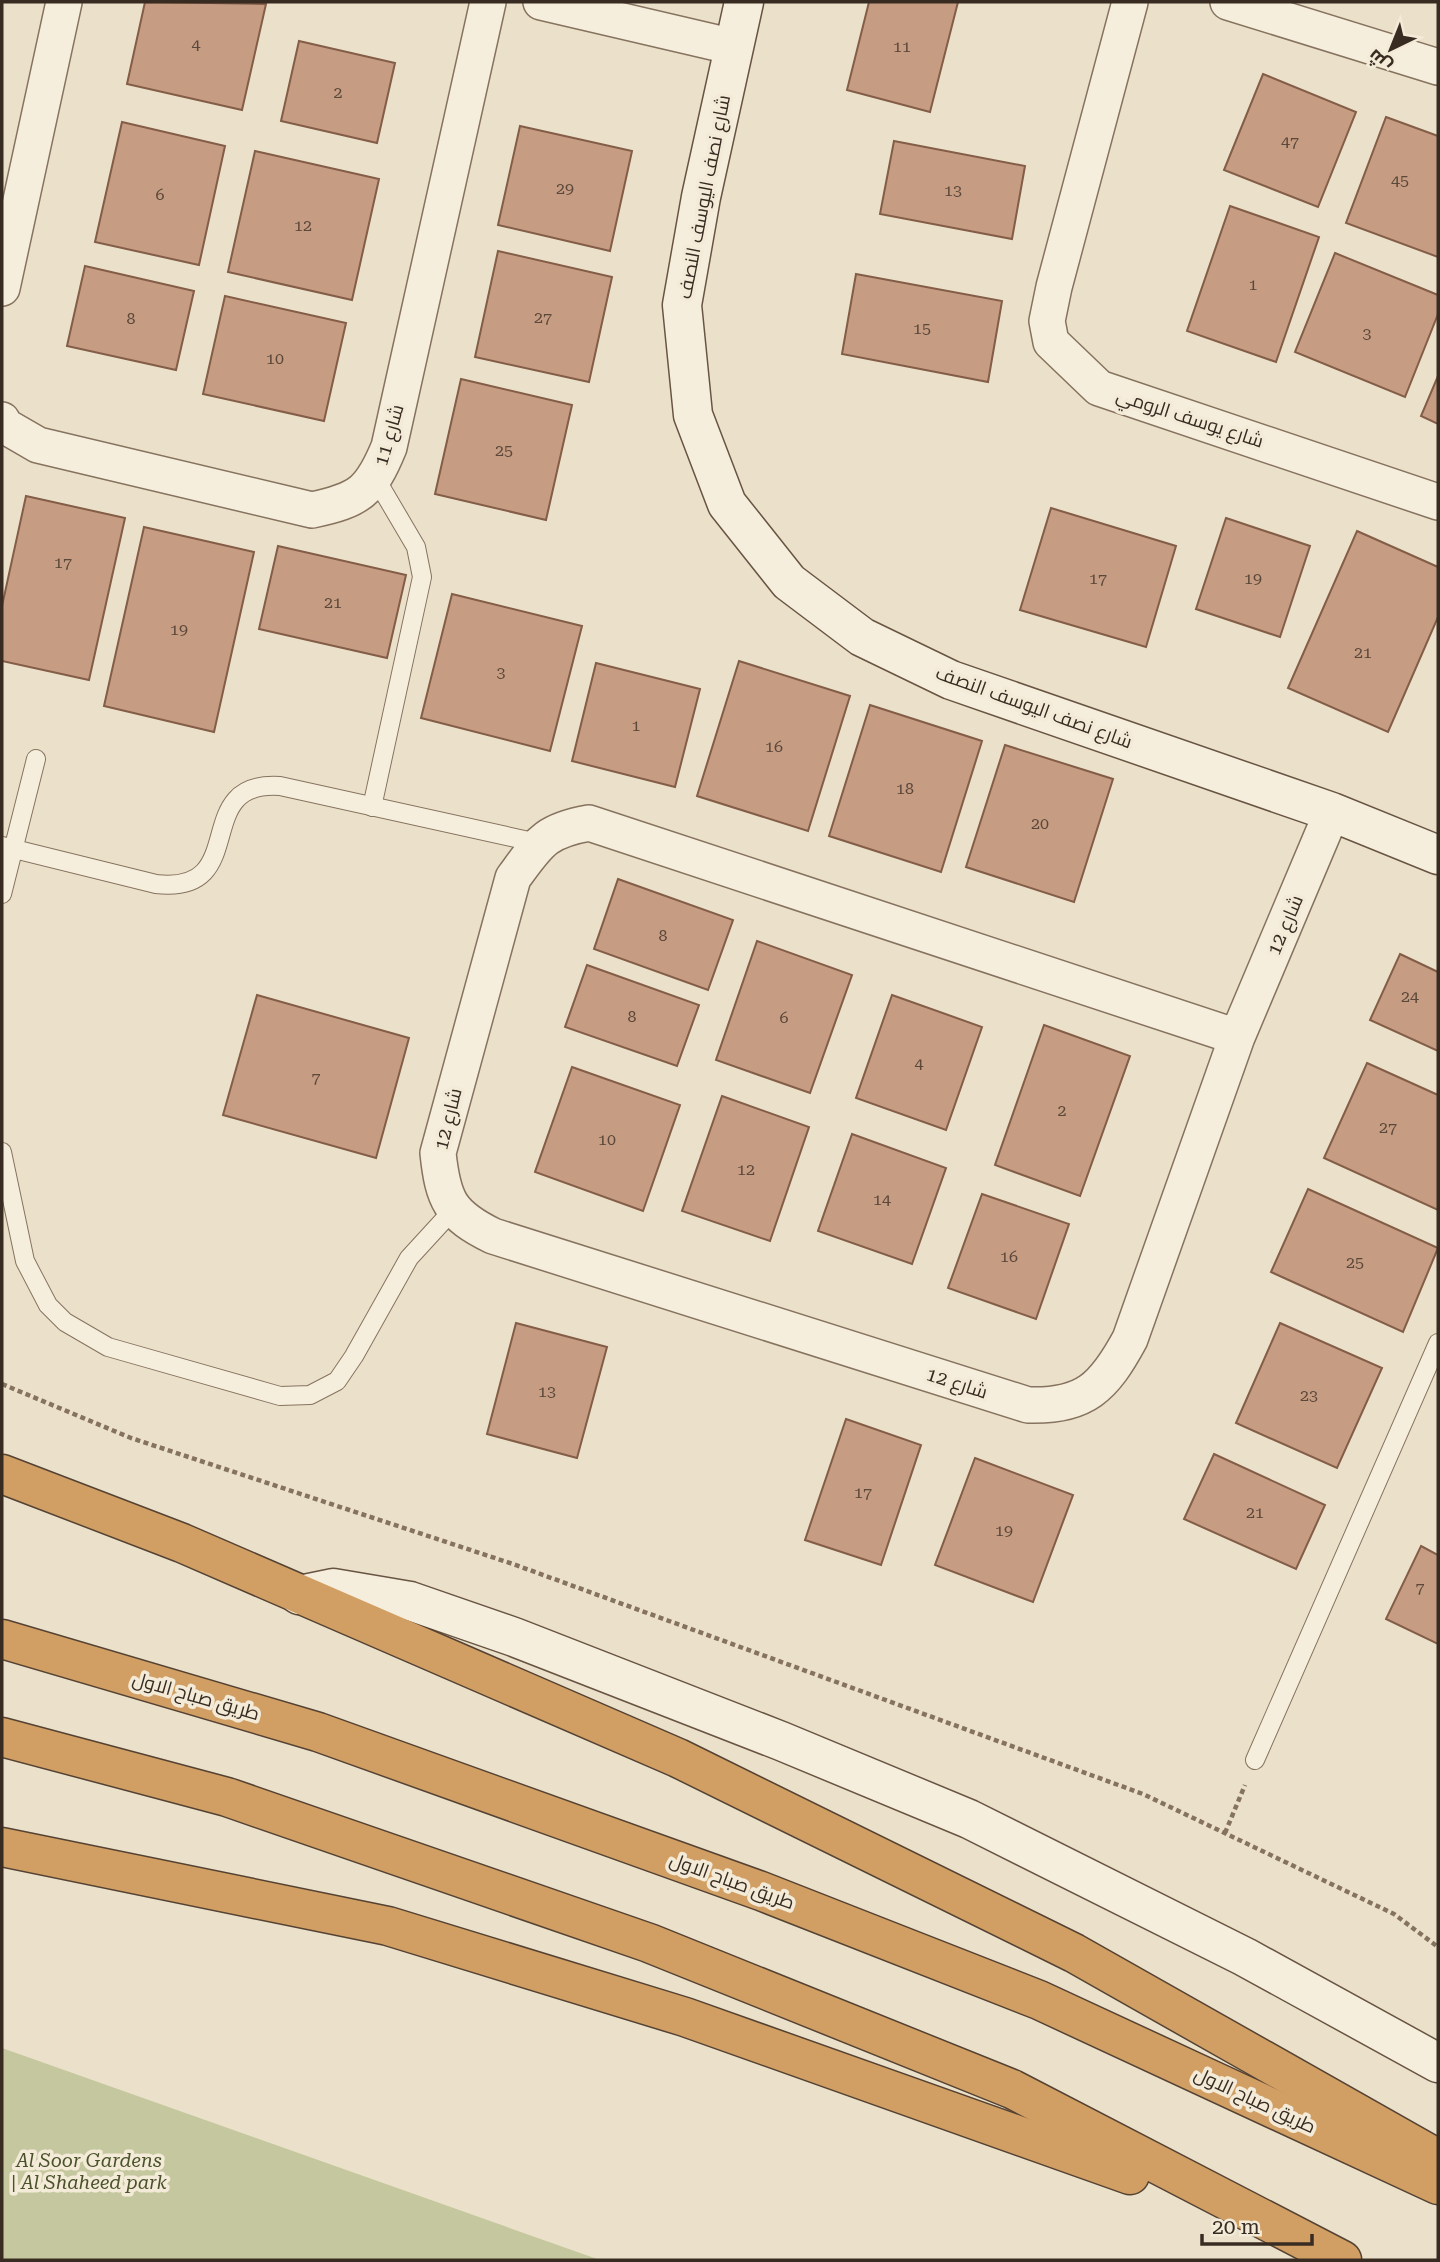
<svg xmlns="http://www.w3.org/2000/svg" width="1440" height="2262" font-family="'Roboto Serif',Cairo,serif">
	<rect width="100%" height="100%" fill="#ebe0c9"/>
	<path fill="#c5c89e" d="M2 2048 600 2260H2Z"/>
	<g fill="#c69d83" stroke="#835d47" stroke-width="2">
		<path d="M145 2 266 4 242 110 127 84Z"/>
		<path d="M869 2H958L930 112 847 90Z"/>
		<path d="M299 41 395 63 377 143 281 121Z"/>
		<path d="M1263 74 1356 112 1318 207 1224 170Z"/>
		<path d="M1386 117 1438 136V257L1346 223Z"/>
		<path d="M122 122 225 146 199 265 95 242Z"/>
		<path d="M520 126 632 151 610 251 498 225Z"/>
		<path d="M894 141 1025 166 1012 239 880 214Z"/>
		<path d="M255 151 379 179 352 300 228 272Z"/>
		<path d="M1230 206 1319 237 1276 362 1187 331Z"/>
		<path d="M498 251 612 277 589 382 475 357Z"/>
		<path d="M1335 253 1438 295V314L1405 397 1295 352Z"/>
		<path d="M85 266 194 291 176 370 67 346Z"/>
		<path d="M856 274 1002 301 988 382 842 354Z"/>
		<path d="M225 296 346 323 324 421 203 394Z"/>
		<path d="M1438 376V424L1421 416Z"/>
		<path d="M461 379 572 405 546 520 435 494Z"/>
		<path d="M26 496 125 518 89 680 2 661V606Z"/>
		<path d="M1051 508 1176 546 1146 647 1020 610Z"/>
		<path d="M1226 518 1310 546 1280 637 1196 609Z"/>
		<path d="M144 527 254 552 214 732 104 706Z"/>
		<path d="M1357 531 1438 567V617L1388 732 1288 688Z"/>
		<path d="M278 546 406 575 387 658 259 629Z"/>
		<path d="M452 594 582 626 550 751 421 718Z"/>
		<path d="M739 661 850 696 808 831 697 796Z"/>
		<path d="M596 663 700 689 675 787 572 761Z"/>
		<path d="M870 705 982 741 941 872 829 836Z"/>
		<path d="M1005 745 1113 779 1074 902 966 867Z"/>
		<path d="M618 879 733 920 708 990 594 949Z"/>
		<path d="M757 941 852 975 810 1093 716 1060Z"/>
		<path d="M1400 954 1438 972V1051L1370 1020Z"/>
		<path d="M587 965 699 1005 677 1066 565 1027Z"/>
		<path d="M257 995 409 1038 376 1158 223 1115Z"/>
		<path d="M892 995 982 1027 946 1130 856 1098Z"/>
		<path d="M1044 1025 1130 1056 1080 1196 995 1165Z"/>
		<path d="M1367 1063 1438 1095V1210L1324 1158Z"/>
		<path d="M572 1067 680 1105 643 1211 535 1172Z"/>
		<path d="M722 1096 809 1127 770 1241 682 1211Z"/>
		<path d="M852 1134 946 1168 912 1264 818 1231Z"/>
		<path d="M1308 1189 1438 1248 1403 1332 1271 1272Z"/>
		<path d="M982 1194 1069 1224 1036 1319 948 1288Z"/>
		<path d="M516 1323 607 1347 577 1458 487 1434Z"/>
		<path d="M1280 1323 1382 1368 1337 1468 1236 1423Z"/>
		<path d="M846 1419 921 1445 881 1565 805 1540Z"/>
		<path d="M1214 1454 1325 1505 1296 1569 1184 1519Z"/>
		<path d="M975 1458 1073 1495 1033 1602 935 1565Z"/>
		<path d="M1421 1546 1438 1555V1644L1386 1619Z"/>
	</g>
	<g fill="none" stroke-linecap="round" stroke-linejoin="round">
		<g stroke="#86735f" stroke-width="20">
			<g id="lane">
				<path d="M372 807 422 577 416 547 376 479"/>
				<path d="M2 846 156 884C253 895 188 780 280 786L538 843"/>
				<path d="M2 894 36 759"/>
				<path d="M2 1152 25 1261 48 1305 65 1322 108 1347 280 1396 310 1395 337 1381 354 1356 409 1258 453 1210"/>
				<path d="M1255 1760 1438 1343"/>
			</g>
		</g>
		<g stroke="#86735f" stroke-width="38">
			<g id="street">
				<path d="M541 2 734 47"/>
				<path d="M1130 2 1054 287 1047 321 1051 342 1099 388 1438 502"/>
				<path d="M1228 2 1438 67"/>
				<path d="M2 288 64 2"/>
				<path d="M2 420 5 426 38 445 312 510C360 500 371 491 389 447L488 2"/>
				<path d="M1237 1037 589 823C544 831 539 843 513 878L438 1153C443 1200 450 1215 493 1236L1028 1405C1085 1407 1104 1387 1130 1339L1237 1037 1332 812"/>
			</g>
		</g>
		<g stroke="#685442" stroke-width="41">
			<g id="secondary">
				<path d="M744 2 701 197 682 305 693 415 727 504 789 582 862 637 951 680 1332 812 1438 855"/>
				<path d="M299 1595 333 1588 410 1601 514 1637 781 1741 969 1819 1245 1957 1438 2063"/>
			</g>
		</g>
		<g stroke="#544233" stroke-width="41">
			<g id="highway">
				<path d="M2 1474 182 1543 678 1758 1074 1953 1438 2159"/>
				<path d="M2 1639 318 1732 761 1891 1039 2000 1438 2185"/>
				<path d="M2 1737 227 1797 649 1943 1012 2089 1342 2260"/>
				<path d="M2 1847 388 1926 685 2017 1130 2175"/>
			</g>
		</g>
		<g stroke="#86735f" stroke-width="4.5" stroke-dasharray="5 3.5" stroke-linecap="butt">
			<path d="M2 1384 131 1438 513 1564 1143 1794 1394 1914 1438 1947"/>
			<path d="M1225 1833 1245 1785"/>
		</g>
		<use href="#lane" stroke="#f6eedc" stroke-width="18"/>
		<use href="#street" stroke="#f6eedc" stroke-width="35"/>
		<use href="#secondary" stroke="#f6eedc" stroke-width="38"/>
		<use href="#highway" stroke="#d19e63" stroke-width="38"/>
	</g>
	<g text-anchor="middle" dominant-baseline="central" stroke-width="7" stroke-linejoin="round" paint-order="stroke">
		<g font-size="16" fill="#5c483a">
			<text x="196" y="44">4</text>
			<text x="902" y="46">11</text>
			<text x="338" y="92">2</text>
			<text x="1290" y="141">47</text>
			<text x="1400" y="180">45</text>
			<text x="565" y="188">29</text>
			<text x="953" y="190">13</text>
			<text x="160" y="194">6</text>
			<text x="303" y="225">12</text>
			<text x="1253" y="284">1</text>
			<text x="543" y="317">27</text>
			<text x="131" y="318">8</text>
			<text x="922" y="328">15</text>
			<text x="1367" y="333">3</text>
			<text x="275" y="358">10</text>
			<text x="504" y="450">25</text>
			<text x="63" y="562">17</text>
			<text x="1098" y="578">17</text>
			<text x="1253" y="578">19</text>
			<text x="333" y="602">21</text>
			<text x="179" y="629">19</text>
			<text x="1363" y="652">21</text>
			<text x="501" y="672">3</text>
			<text x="636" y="725">1</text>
			<text x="774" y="746">16</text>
			<text x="905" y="788">18</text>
			<text x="1040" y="823">20</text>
			<text x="663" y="935">8</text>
			<text x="1410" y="996">24</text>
			<text x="632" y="1016">8</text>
			<text x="784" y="1017">6</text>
			<text x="919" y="1063">4</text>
			<text x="316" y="1077">7</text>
			<text x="1062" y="1110">2</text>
			<text x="1388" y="1127">27</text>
			<text x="607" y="1139">10</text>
			<text x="746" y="1169">12</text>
			<text x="882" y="1199">14</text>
			<text x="1009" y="1256">16</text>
			<text x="1355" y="1262">25</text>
			<text x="547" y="1391">13</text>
			<text x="1309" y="1395">23</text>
			<text x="863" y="1492">17</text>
			<text x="1255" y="1512">21</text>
			<text x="1004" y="1530">19</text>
			<text x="1420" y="1587">7</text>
		</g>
		<g font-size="19" fill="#382c22" stroke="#f3ebd8">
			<text transform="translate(704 197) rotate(-79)">شارع نصف اليوسف النصف</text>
			<text transform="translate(1190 418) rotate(18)">شارع يوسف الرومي</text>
			<text transform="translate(389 435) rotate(-74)">شارع 11</text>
			<text transform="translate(1034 707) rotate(20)">شارع نصف اليوسف النصف</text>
			<text transform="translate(1285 925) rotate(-67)">شارع 12</text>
			<text transform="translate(448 1119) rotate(-76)">شارع 12</text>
			<text transform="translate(957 1383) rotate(18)">شارع 12</text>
			<text transform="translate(196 1696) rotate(16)">طريق صباح الاول</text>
			<text transform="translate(732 1881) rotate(20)">طريق صباح الاول</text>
			<text transform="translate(1255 2100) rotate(25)">طريق صباح الاول</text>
		</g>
		<g font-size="19" font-style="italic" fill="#49522a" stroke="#f3ebd8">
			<text x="89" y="2160">Al Soor Gardens<tspan x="89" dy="22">| Al Shaheed park</tspan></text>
		</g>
	</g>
	<rect width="1440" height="2262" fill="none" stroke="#382c22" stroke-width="7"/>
	<g transform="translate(1391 49) rotate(223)" stroke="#f3ebd8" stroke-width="5" paint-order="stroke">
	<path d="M0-5L12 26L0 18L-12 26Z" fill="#382c22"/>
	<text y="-10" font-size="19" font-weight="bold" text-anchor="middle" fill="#382c22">ش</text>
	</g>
	<path d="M1202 2234v10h110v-10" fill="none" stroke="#382c22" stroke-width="3.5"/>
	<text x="1212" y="2234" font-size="21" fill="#382c22" stroke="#f3ebd8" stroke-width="5" paint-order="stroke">20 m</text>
</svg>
